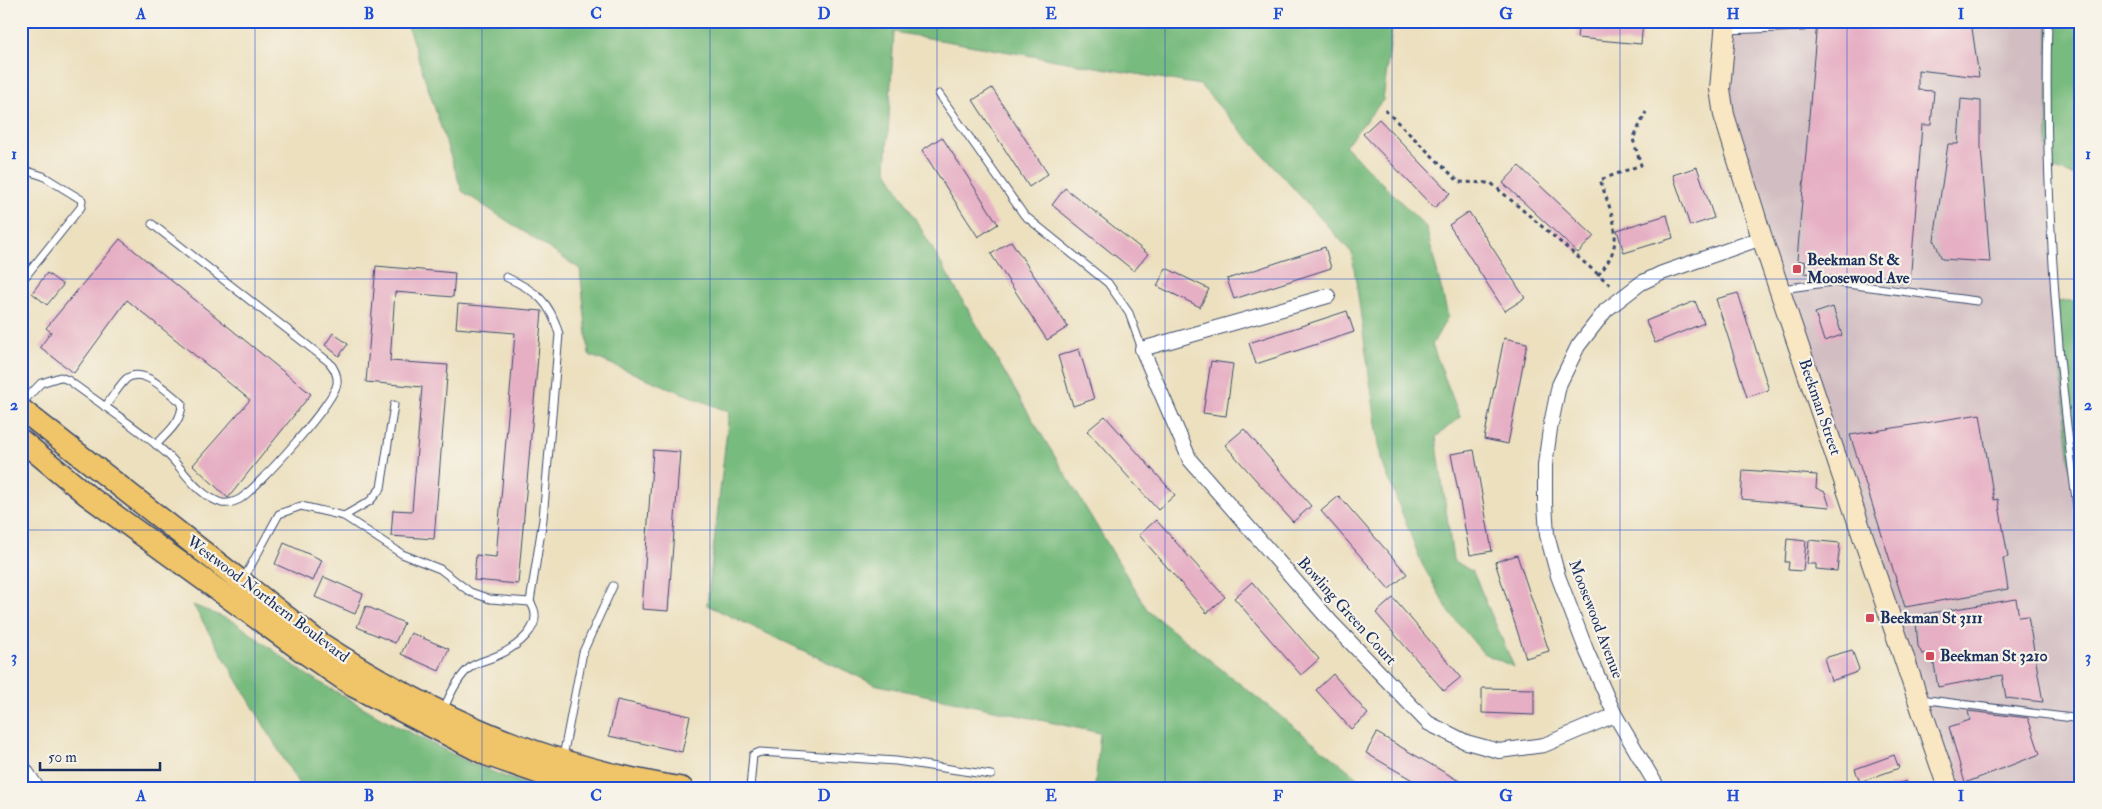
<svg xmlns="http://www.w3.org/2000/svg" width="2102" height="809" font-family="'IM FELL Double Pica',serif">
	<rect width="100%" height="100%" fill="#f7f3e8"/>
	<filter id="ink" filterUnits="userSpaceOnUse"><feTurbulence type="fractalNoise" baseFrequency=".02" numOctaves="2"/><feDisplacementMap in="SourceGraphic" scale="10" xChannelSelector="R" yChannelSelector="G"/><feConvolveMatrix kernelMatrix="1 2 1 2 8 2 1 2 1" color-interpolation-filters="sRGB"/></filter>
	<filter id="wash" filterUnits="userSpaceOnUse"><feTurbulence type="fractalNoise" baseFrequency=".0096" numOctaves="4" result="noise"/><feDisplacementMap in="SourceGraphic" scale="20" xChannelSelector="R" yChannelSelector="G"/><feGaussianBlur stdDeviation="1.12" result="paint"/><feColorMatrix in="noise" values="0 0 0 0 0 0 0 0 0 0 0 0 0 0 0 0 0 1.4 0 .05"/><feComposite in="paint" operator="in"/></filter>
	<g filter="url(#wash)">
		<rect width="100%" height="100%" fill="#ece0bf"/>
		<path fill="#d2bec2" d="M1726 21H2048V167L2071 475H2081V788H1948L1724 115Z"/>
		<g fill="#78bb7e" stroke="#4a756e">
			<path d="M406 21H1393L1383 100 1345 146 1426 227 1448 316 1432 345 1460 417 1436 437 1453 560 1473 572 1514 667 1483 653 1450 613 1422 564 1381 459 1352 253 1200 85 894 32 886 169 1020 399 1148 611 1371 788H1095L1100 733 874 684 707 605 729 412 589 355 580 269 462 191Z"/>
			<path d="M2048 21H2081V178L2048 167Z"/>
			<path d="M2081 300V475H2071L2055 302Z"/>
			<path d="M193 605 235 622 307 675 380 717 468 762 534 788H301Z"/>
		</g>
		<g id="blocks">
			<g fill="#e6afc4">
				<path d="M1579 21H1643L1641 44 1577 38Z"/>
				<path d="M1817 21H1971L1979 77 1918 70V90L1934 91 1931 125H1922L1910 284 1804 273 1806 262 1797 260Z"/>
				<path d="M992 88 1048 174 1029 187 973 100Z"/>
				<path d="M1961 99 1981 101V148L1990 262 1942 259 1934 240 1948 144H1958Z"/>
				<path d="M1379 119 1450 193 1434 208 1363 134Z"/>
				<path d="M942 137 998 224 978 237 922 150Z"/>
				<path d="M1519 166 1594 236 1578 253 1503 183Z"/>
				<path d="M1697 167 1714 218 1690 226 1673 175Z"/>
				<path d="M1065 188 1148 254 1134 271 1052 205Z"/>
				<path d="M1469 212 1525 298 1505 311 1449 225Z"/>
				<path d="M1667 215 1673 238 1624 253 1617 230Z"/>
				<path d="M120 239 311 394 228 498 193 465 250 400 127 300 74 373 40 347 51 332 46 328Z"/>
				<path d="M1011 241 1068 327 1047 340 991 254Z"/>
				<path d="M1325 247 1331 268 1234 299 1227 279Z"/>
				<path d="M376 266 455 273 453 297 395 292 390 361 448 365 434 539 391 536 393 510 412 511 422 387 366 382Z"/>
				<path d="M1166 268 1209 289 1200 307 1157 286Z"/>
				<path d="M47 273 63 285 47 305 32 293Z"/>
				<path d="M1738 293 1769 390 1747 397 1716 299Z"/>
				<path d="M1695 301 1704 323 1655 343 1646 321Z"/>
				<path d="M458 304 542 311 518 584 474 580 476 555 496 557 515 333 456 328Z"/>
				<path d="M1833 307 1842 335 1824 341 1815 313Z"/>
				<path d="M1347 311 1354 332 1256 364 1249 343Z"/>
				<path d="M333 333 348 344 339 356 325 345Z"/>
				<path d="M1504 338 1527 343 1508 444 1484 439Z"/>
				<path d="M1079 349 1094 399 1073 406 1058 356Z"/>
				<path d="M1211 361 1233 364 1226 416 1203 413Z"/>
				<path d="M1980 414 1994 500 1998 499 2008 557 2003 558 2008 589 1905 607 1850 435Z"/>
				<path d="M1105 416 1175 495 1158 510 1087 431Z"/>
				<path d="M1244 429 1311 506 1293 522 1225 445Z"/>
				<path d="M653 450 680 452 668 611 642 609Z"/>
				<path d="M1474 450 1492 551 1470 555 1451 454Z"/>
				<path d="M1743 470 1817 475 1816 488 1825 492 1830 507 1741 499Z"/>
				<path d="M1339 496 1407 574 1389 589 1321 511Z"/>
				<path d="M1156 520 1225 597 1207 613 1139 535Z"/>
				<path d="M1787 539 1806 541 1803 571 1788 570 1789 562H1785Z"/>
				<path d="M1809 540 1840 543 1837 571 1816 569V564H1807Z"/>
				<path d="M284 543 322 560 313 581 275 564Z"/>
				<path d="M1517 555 1549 651 1526 658 1495 562Z"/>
				<path d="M324 577 363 594 355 614 315 597Z"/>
				<path d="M1252 582 1319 659 1301 675 1234 598Z"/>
				<path d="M1393 598 1461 677 1444 691 1376 613Z"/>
				<path d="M2016 599 2019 617 2028 616 2043 702 2006 698 2002 675 1938 687 1932 653 1922 654 1918 646 1916 622 1926 620 1925 614Z"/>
				<path d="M366 606 404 623 395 643 357 627Z"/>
				<path d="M411 633 449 649 439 671 401 654Z"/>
				<path d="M1852 650 1859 669 1857 672 1831 681 1824 658Z"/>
				<path d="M1333 674 1368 714 1351 729 1316 690Z"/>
				<path d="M1482 688 1534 689V715L1482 713Z"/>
				<path d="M617 700 690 716 682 752 609 736Z"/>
				<path d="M1968 711 2028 718 2040 754 1965 783 1949 727 1970 720Z"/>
				<path d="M1377 733 1466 785 1464 788H1426L1366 753Z"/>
				<path d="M1894 755 1899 768 1860 782 1855 769Z"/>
				<path d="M1906 781 1909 788H1888V787Z"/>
				<path d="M1483 784 1534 785V788H1483Z"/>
			</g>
		</g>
	</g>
	<g filter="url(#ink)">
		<use href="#blocks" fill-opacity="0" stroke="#3a4a6d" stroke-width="1"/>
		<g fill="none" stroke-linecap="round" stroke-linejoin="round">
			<g stroke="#3a4a6d" stroke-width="9">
				<g id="lane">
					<path d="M2048 21C2045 134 2050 246 2060 358 2066 416 2071 473 2081 531"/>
					<path d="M1726 30 1803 27 1804 21"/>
					<path d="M939 94 1024 215 1108 283 1129 313 1142 349"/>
					<path d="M21 169 43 176 82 200 81 207 21 282"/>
					<path d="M506 277C536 291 550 301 559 334L543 519 530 602"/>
					<path d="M1782 289 1832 282 1977 301"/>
					<path d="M21 404 41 383 60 377 68 380C100 404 136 426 166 453 184 469 196 495 222 503 228 504 234 502 240 499 257 488 336 401 337 383 338 375 334 368 329 362L152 224"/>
					<path d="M105 407C111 399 118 387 126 379 143 365 168 393 182 403 182 422 168 432 156 445"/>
					<path d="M344 516 370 501 381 488 394 405"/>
					<path d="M243 580 279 514 301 506 344 516 402 554 440 569 470 592 490 599 530 602C548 626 514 649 494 657 487 660 478 662 472 666 458 676 449 696 443 711"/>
					<path d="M1920 699 2081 719"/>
					<path d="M563 757 583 652 613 586"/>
					<path d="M750 788 753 755 760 752 896 761 991 775"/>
				</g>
			</g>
			<g stroke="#3a4a6d" stroke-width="16">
				<g id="street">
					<path d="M1328 296 1142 349 1190 460 1331 622 1428 723 1466 742 1499 751 1544 745 1615 715"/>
					<path d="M21 764 37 788"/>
					<path d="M1658 788 1615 715 1587 652 1558 576 1547 535 1545 503V465L1550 429 1559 385 1578 346 1606 310 1641 283 1662 273 1762 238"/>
				</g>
			</g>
			<g stroke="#3a4a6d" stroke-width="22">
				<path id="secondary" d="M1726 21 1720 89 1724 115 1762 238 1948 788"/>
			</g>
			<g stroke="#3a4a6d" stroke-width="24">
				<g id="primary">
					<path d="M21 409 320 643C436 718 544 766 682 788"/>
					<path d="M21 440 87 495 302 651 355 687 487 755 559 780 590 788"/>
				</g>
			</g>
			<g stroke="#3a4a6d" stroke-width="3" stroke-dasharray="4 4" stroke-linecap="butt">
				<path d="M1385 110 1459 182 1491 183 1613 287"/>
				<path d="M1598 275C1628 242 1612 216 1600 180L1641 165 1633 139 1646 112"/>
			</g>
			<use href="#lane" stroke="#fff" stroke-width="7"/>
			<use href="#street" stroke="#fff" stroke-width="14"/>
			<use href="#secondary" stroke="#f9e7c3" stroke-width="20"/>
			<use href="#primary" stroke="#f0c469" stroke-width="21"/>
		</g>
	</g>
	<path fill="none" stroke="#1d4ed8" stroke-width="1" stroke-opacity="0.55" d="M255 21V788M482 21V788M710 21V788M937 21V788M1165 21V788M1392 21V788M1620 21V788M1847 21V788M21 279H2081M21 530H2081"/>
	<g fill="#d1495b" stroke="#f7f3e8" stroke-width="2">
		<rect x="1792" y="264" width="10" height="10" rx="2.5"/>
		<rect x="1865" y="613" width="10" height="10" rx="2.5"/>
		<rect x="1925" y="651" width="10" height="10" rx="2.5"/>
	</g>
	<g text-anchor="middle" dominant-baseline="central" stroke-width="4.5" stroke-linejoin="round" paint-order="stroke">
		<g font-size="16" font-weight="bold" fill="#1b2f5e" stroke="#f7f3e8" text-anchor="start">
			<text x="1807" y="260">Beekman St &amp;<tspan x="1807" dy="18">Moosewood Ave</tspan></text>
			<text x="1880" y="618">Beekman St 3111</text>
			<text x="1940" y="656">Beekman St 3210</text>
		</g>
		<g font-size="16" fill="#1b2f5e" stroke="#f7f3e8">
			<text transform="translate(1820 407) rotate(71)">Beekman Street</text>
			<text transform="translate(268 599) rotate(37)">Westwood Northern Boulevard</text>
			<text transform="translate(1347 611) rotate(48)">Bowling Green Court</text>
			<text transform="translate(1596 619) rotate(69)">Moosewood Avenue</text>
		</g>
	</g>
	<rect width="2102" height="809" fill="none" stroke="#f7f3e8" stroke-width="55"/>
	<path d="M40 762v8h120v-8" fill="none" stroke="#1b2f5e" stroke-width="2.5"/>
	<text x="48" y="762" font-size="15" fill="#1b2f5e" stroke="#f7f3e8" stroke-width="4" paint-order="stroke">50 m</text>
	<rect x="28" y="28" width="2046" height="754" fill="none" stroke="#1d4ed8" stroke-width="2"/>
	<g font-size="16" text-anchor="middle" font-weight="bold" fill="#1d4ed8">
		<text x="141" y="19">A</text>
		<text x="369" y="19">B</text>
		<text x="596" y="19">C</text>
		<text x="824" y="19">D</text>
		<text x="1051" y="19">E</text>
		<text x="1278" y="19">F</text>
		<text x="1506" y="19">G</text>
		<text x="1733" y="19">H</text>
		<text x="1961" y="19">I</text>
		<text x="14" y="159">1</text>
		<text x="2088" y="159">1</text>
		<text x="14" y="410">2</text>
		<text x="2088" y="410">2</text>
		<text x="14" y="662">3</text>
		<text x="2088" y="662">3</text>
		<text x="141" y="801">A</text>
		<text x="369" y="801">B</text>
		<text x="596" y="801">C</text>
		<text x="824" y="801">D</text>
		<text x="1051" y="801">E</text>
		<text x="1278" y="801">F</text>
		<text x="1506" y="801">G</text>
		<text x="1733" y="801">H</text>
		<text x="1961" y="801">I</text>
	</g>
</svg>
